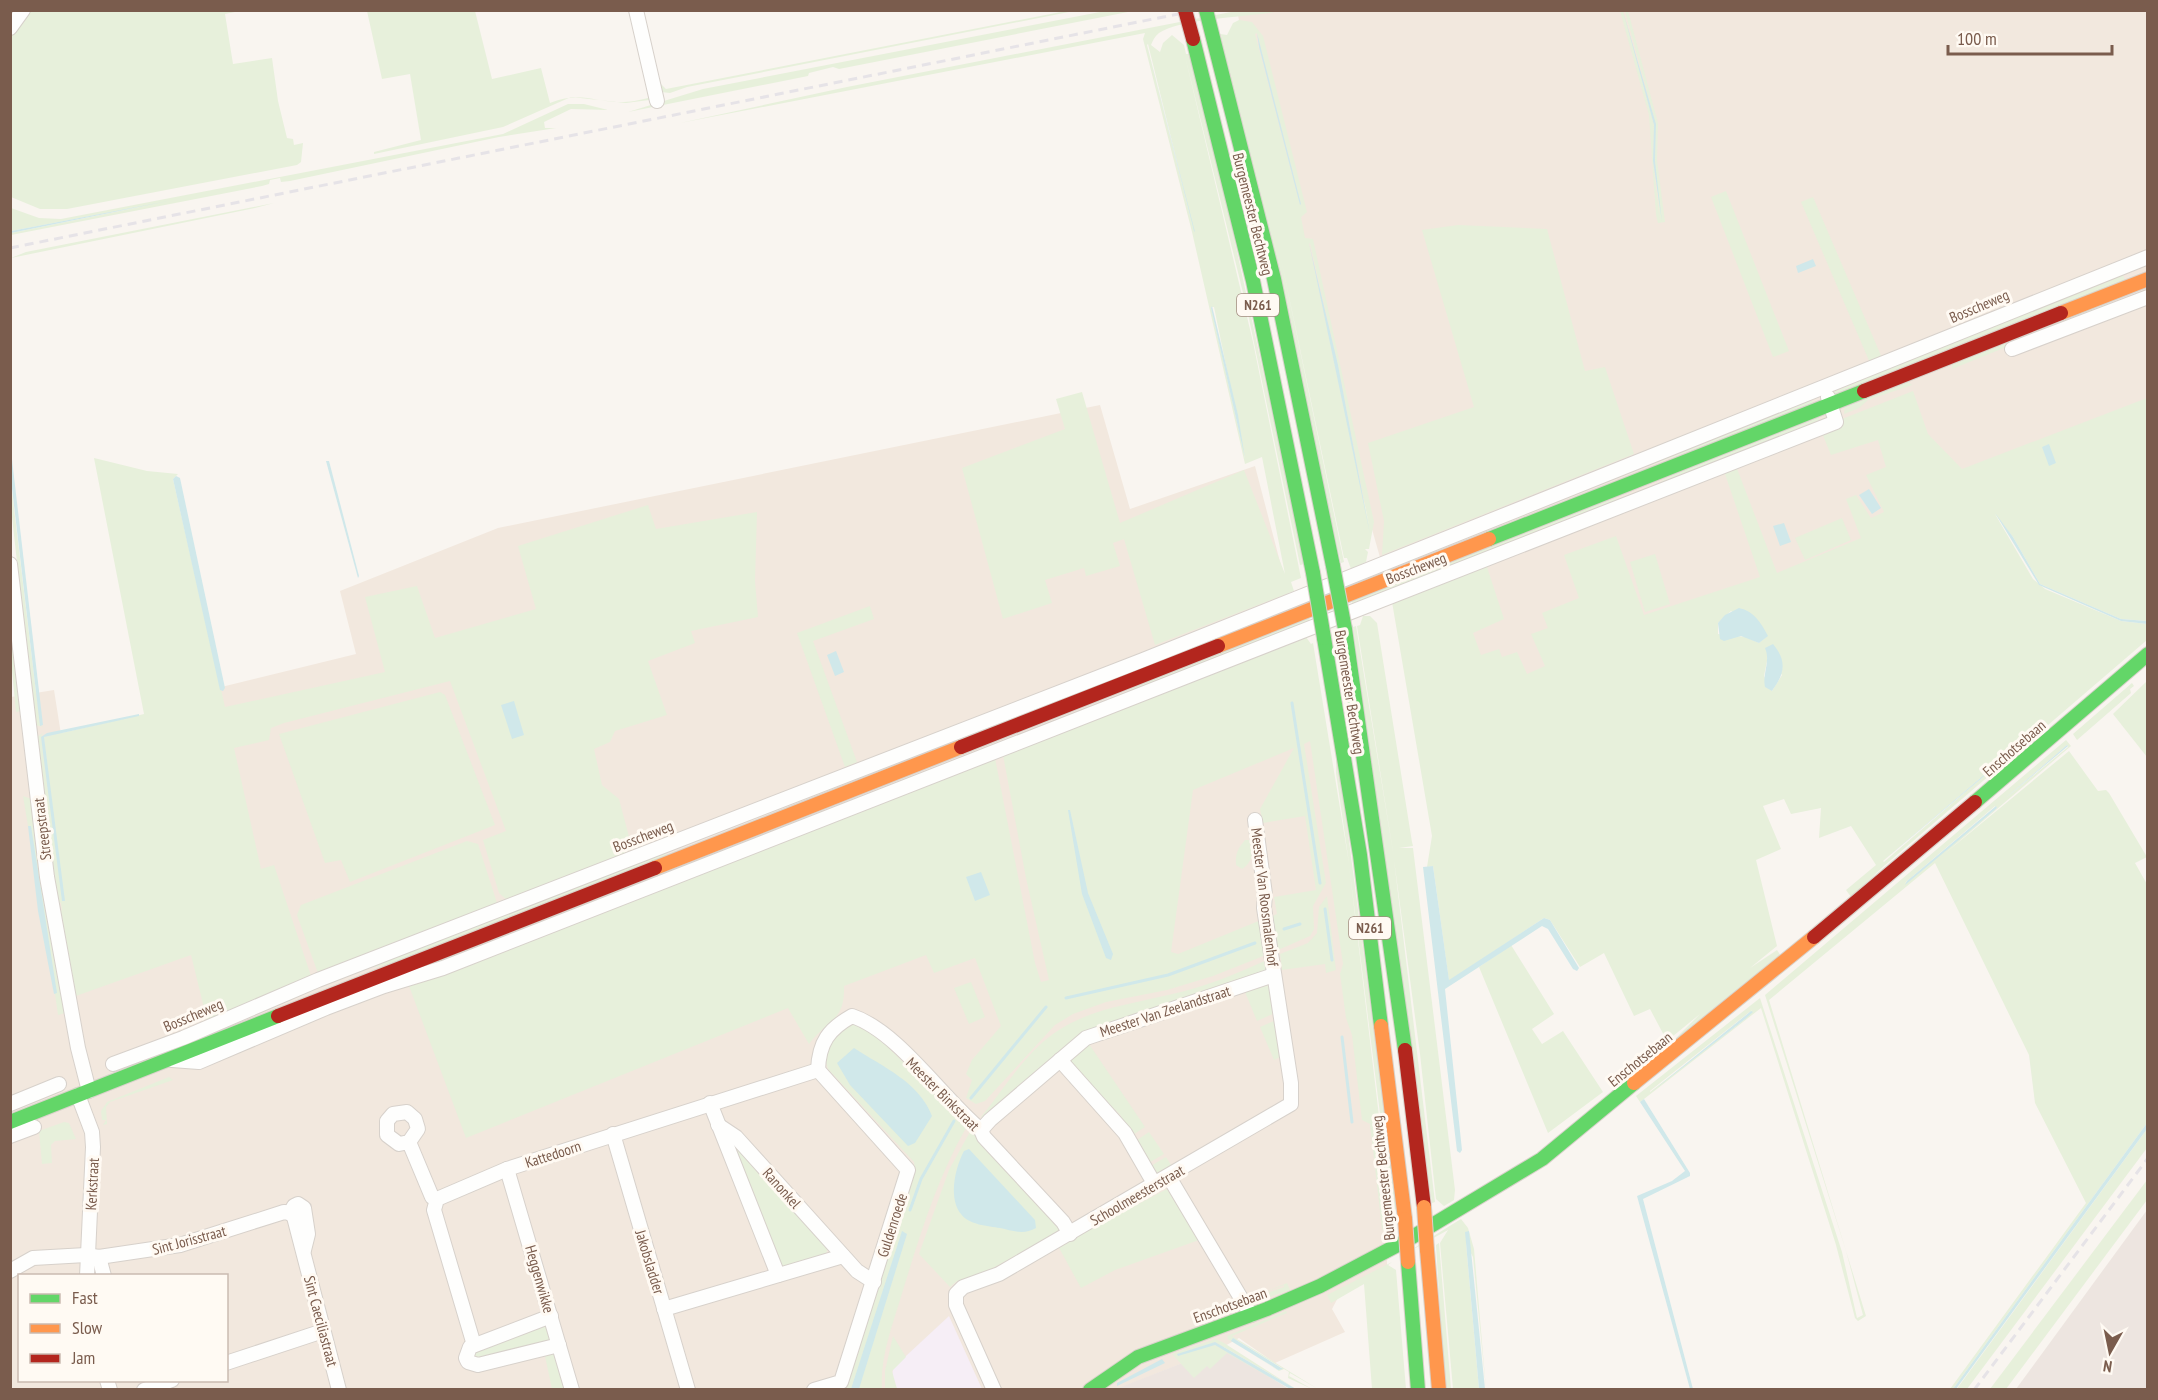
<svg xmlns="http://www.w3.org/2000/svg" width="2158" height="1400" font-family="'PT Sans Narrow',sans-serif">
	<rect width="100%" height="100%" fill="#f9f5f0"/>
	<g fill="#f2e8de" fill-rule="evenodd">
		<path d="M1237 11H2147V441L1425 716 1278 198Z"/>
		<path d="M1100 405 1130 509 1255 466 1303 650 1387 1228V1269L1342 1290 1332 1309 1345 1332 1275 1363 1239 1338 1223 1347 1115 1390H11V697L54 690 78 842 205 691 356 654 340 591 498 528ZM20 1276H226V1380H20Z"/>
	</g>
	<g fill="#ede5e0">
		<path d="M2147 1210V1389H2016Z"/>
		<path d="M1223 1347 1289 1389H1116Z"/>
	</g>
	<path fill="#f6eef6" d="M949 1316 982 1389H897L892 1377 893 1368Z"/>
	<g fill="#e7f0db" fill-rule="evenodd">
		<path d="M26 11H240L225 14 233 64 272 58 278 101 287 138 293 139 294 145 303 143 301 162 297 165 67 209H40L11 197 10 32Z"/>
		<path d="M367 11H475L492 79 541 68 550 103C583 90 593 103 624 102 633 102 643 99 652 97L649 100 626 103 571 97 503 127 374 154V152L421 140 410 74 382 79Z"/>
		<path d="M1066 11H1074L687 87 670 93 661 92 659 82 666 89Z"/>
		<path d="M1105 11H1133L839 69 833 67 809 73 808 76 628 112 703 89Z"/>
		<path d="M1236 11H1280C1251 17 1180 18 1159 33 1155 36 1153 40 1151 45L1160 52 1163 43 1172 35 1184 45 1186 54H1190L1221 178 1305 564 1300 565 1247 309 1185 56 1253 342 1301 578 1291 582 1294 591 1155 645 1124 539 1113 543 1120 566 1086 576 1084 568 1045 580 1052 603 1003 619 962 468 1065 429 1056 399 1082 392 1120 523 1244 470 1285 574 1262 457 1245 464 1192 232 1143 39 1145 33 680 123 847 87ZM1148 44 1194 231 1147 45ZM1211 307H1214L1245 458V457Z"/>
		<path d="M1620 11H1623L1654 125 1653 161 1660 222 1655 161 1656 124 1625 11H1628L1658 123 1657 160 1665 222 1658 223 1656 215 1649 115Z"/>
		<path d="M1239 20 1252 22 1263 36 1307 212 1301 217 1305 238 1313 239 1374 522 1369 549H1365L1368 552 1366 562 1351 569 1347 558H1344L1280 254 1344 562 1341 563 1220 34 1227 35 1233 23ZM1257 33 1301 204 1300 205 1255 34ZM1310 243 1338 365 1369 526 1309 244Z"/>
		<path d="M568 104H584L608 110 571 109 544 122 545 128H556L499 137 290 181 281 182 280 178 270 180 269 184 262 186 11 235V233L149 205 11 231V208L39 218 61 219 503 134Z"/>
		<path d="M1726 191 1789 351 1773 357 1711 197Z"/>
		<path d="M1813 197 1882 358 1870 363 1801 202Z"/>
		<path d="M274 203 255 208 11 258 26 252Z"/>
		<path d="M1458 225 1547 229 1585 371 1605 367 1634 454 1382 555 1384 521 1368 443 1474 407 1422 230Z"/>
		<path d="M2122 273 2126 282 1835 395 1833 392Z"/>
		<path d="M2109 303 2110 305 1952 369V364Z"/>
		<path d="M1907 381 1912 385 1868 400 1859 408 1844 414 1845 407Z"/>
		<path d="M1913 391 1928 434 1962 469 2147 398V621L2121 619 2040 584 2013 537 1995 514 2033 579 2045 589 2121 621 2147 624V640L1884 866 1851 897 1846 890 1876 865 1851 826 1819 838 1821 808 1791 814 1784 799 1763 806 1781 849 1756 860 1777 946 1750 968 1777 950 1781 956 1669 1045 1700 1014 1667 1041 1650 1009 1634 1016 1604 953 1580 967 1550 920 1544 918 1449 981 1433 866 1427 867 1432 836 1392 602 1486 564 1504 619 1473 633 1481 655 1499 649 1502 657 1517 652 1527 674 1545 666 1531 634 1548 628 1542 613 1579 598 1564 555 1616 536 1644 615 1760 577 1724 471 1736 466 1777 573 1861 538 1846 499 1856 495 1871 518 1884 512 1866 475 1886 467 1878 440 1831 455 1822 433 1842 419ZM1731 611 1767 636 1759 643 1746 637 1718 634V623ZM1768 656 1782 675 1772 691 1764 676ZM1993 768 1884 862 1883 861 1977 781Z"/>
		<path d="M1811 398 1813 405 1648 466 1647 461Z"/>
		<path d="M1818 416 1820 422 1652 487 1682 470Z"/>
		<path d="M94 458 147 471 178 474 173 479 225 707 385 672 365 597 417 586 435 638 536 609 518 546 648 505 656 529 757 512 755 581 758 617 691 631 695 643 648 661 667 715 615 731 610 742 594 749 602 785 619 799 632 848 623 854 704 823 319 976 297 915 301 905 467 841 478 844 497 903 507 900 499 893 483 840 506 831 450 681 284 723 271 728 269 740 234 748 261 869 274 865 312 979 208 1024 191 955 73 997 59 912 62 910 61 903 58 902 37 737 43 733 41 737 63 901 44 737 144 714Z"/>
		<path d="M10 475 40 725 43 727 35 725 11 508Z"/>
		<path d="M1620 498 1621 504 1354 607 1352 602 1309 618 1311 624 1132 692 1130 689 1593 505Z"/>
		<path d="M1842 518 1851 540 1805 560 1795 538Z"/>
		<path d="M1655 554 1670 604 1645 612 1630 562Z"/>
		<path d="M870 606 874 619 813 641 857 762 845 767 797 633Z"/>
		<path d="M10 609 22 711 16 712 11 660Z"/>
		<path d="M1363 616H1370L1377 623 1412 842 1413 846 1399 848H1413L1455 1190 1454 1200 1444 1206 1436 1199 1420 1054 1394 860 1435 1202 1432 1203 1353 627 1356 626 1394 858 1357 626 1360 625Z"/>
		<path d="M1306 637 1311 644 1313 643 1349 863 1336 773V741L1397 1209 1392 1210 1349 865 1392 1225 1391 1235 1386 1234 1382 1228 1370 1124 1362 1120 1352 1035 1346 1018 1340 974 1343 964 1310 741 1304 744 1326 883 1313 906 1314 929 1310 936 1278 950 1273 916 1277 914 1274 897 1316 890 1305 816 1263 823 1260 809 1294 748 1193 790 1171 952 1178 954 1261 920 1266 955 1213 976 1167 990 1106 1002 1073 1014 1055 1025 985 1101 976 1104 966 1098 972 1080 966 1074 972 1060 1001 1026 975 958 934 973 926 955 844 986C845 1022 828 1019 809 1044L788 1008 466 1138 409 986 995 758 1035 963 1041 982 1049 980 1026 878 1003 755Z"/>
		<path d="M2147 681V757L2113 714Z"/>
		<path d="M2132 683 2134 686 2130 689 2131 693 2077 740 2073 734Z"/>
		<path d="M440 692 445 695 495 825 350 882 341 860 325 863 279 734Z"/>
		<path d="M2066 740 2071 746 1943 855 2069 751 2098 791 2106 790 2109 793 2147 857 2135 863 2148 886 2147 1123 1953 1389H1950L2086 1203 2035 1103 2029 1055 1935 863 1769 1000 1866 1316 1858 1321 1855 1318 1836 1245 1761 1008 1644 1099 1640 1102 1636 1096 1760 998 1842 1252 1857 1318 1863 1315 1846 1251 1765 995ZM2067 745 2068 747 2007 797 2008 796ZM1995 806 1997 808 1904 884 1907 881ZM1752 1010 1744 1020 1650 1092V1091Z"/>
		<path d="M23 796 32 799 65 1013 58 1015 31 827 28 826Z"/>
		<path d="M1245 840H1250C1255 851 1252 863 1242 869L1236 865C1235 854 1238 848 1245 840Z"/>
		<path d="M665 852 667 856 398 962 375 967 374 961Z"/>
		<path d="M1327 896 1336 970 1326 973 1325 964 1282 970 1280 954 1308 943 1317 933 1319 907Z"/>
		<path d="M1511 945 1554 1014 1532 1029 1542 1044 1563 1031 1603 1092 1548 1133 1479 967Z"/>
		<path d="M1267 960V971L1084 1036 986 1119 981 1117C1003 1090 1024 1055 1053 1034 1088 1009 1127 1005 1168 995 1203 988 1235 974 1267 960Z"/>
		<path d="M971 982 985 1017 969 1024 954 988Z"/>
		<path d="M1269 985 1275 1013 1257 1021 1245 992Z"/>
		<path d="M1276 1020 1282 1056 1274 1060 1260 1027Z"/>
		<path d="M853 1023 861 1024 877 1036 967 1126C936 1180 918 1241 900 1300 891 1329 880 1359 882 1389H846V1386L915 1171 914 1162 828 1069 824 1056 826 1044Z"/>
		<path d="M1089 1044 1145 1127 1131 1136 1119 1119 1121 1116 1069 1061Z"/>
		<path d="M169 1077 173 1080 110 1102 106 1107 107 1124 103 1125 106 1120H102L101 1111 107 1102Z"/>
		<path d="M64 1122 69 1123 76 1139 55 1141 51 1145 52 1163 42 1164 39 1131Z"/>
		<path d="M2147 1129V1148L1967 1389 1956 1390Z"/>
		<path d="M971 1130 1059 1225 1060 1231 984 1273 957 1281 950 1287 919 1254 949 1170Z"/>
		<path d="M1149 1132 1164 1154 1147 1164 1134 1142Z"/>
		<path d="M740 1149 828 1244 826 1256 786 1268 780 1265 736 1150Z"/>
		<path d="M1166 1157 1173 1168 1160 1176 1154 1175 1149 1167Z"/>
		<path d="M2147 1180V1200L2006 1389H1990Z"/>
		<path d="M1167 1189 1199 1240 1115 1270 1081 1288 1058 1246Z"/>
		<path d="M1461 1219 1468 1228 1474 1249 1486 1389 1473 1257 1466 1243 1479 1389H1453L1440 1243 1448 1230 1403 1255Z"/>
		<path d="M1439 1243 1451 1389H1445L1436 1245Z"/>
		<path d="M1392 1262 1388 1265 1396 1270 1406 1389H1372L1364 1284 1331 1303 1327 1295Z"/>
		<path d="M1287 1283 1290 1290 1249 1304 1247 1300 1284 1287V1285L1260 1294Z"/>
		<path d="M1286 1311 1287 1313 1232 1336 1318 1389 1290 1373 1289 1376 1312 1389 1288 1378 1289 1372 1284 1369 1279 1371 1228 1339 1227 1336ZM1233 1338 1282 1368 1278 1370 1231 1341Z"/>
		<path d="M545 1324 551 1342 473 1360 470 1353Z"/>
		<path d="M893 1336 906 1357 892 1371 897 1389H885V1371Z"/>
		<path d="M1216 1339 1224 1343 1296 1389 1215 1342 1180 1353 1215 1345 1290 1389 1227 1353 1210 1369 1207 1366 1194 1378 1172 1354Z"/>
		<path d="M556 1353 567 1389H552L545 1356Z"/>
	</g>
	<g fill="#d0e8ea">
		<path d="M1623 11 1656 124 1655 161 1662 222 1653 161 1654 125Z"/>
		<path d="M1257 33 1301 204 1300 205 1259 47Z"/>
		<path d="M1147 45 1195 232 1194 231Z"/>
		<path d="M168 201 11 233V231Z"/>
		<path d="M1309 243 1338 365 1370 534Z"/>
		<path d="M1813 259 1816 266 1798 273 1796 266Z"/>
		<path d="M1212 306 1238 415 1245 458 1211 308Z"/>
		<path d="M2049 444 2056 463 2049 466 2042 447Z"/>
		<path d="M11 451 43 725 40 726 11 480Z"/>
		<path d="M326 461H329L359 576 358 578Z"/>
		<path d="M176 476 180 478 225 688 223 691 220 690 173 479Z"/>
		<path d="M1869 489 1881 508 1872 514 1859 495Z"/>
		<path d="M1995 513 2013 537 2040 584 2121 619 2147 621V624L2121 621 2039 585Z"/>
		<path d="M1784 523 1791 542 1780 546 1773 526Z"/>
		<path d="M1739 608C1754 611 1761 623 1768 636L1759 643 1741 636 1724 641 1720 639 1718 623 1725 615Z"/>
		<path d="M1773 644C1787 661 1785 673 1772 691L1765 687C1762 673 1771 662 1765 648Z"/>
		<path d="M836 651 844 672 835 676 827 655Z"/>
		<path d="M514 701 524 735 512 739 501 705Z"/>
		<path d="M139 714V716L44 737 65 901H62L41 737 47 733Z"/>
		<path d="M2038 729 2039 730 1883 861Z"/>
		<path d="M2067 745 2068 746 2007 797 2008 796Z"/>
		<path d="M1996 806 1997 808 1905 885 1907 881Z"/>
		<path d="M1068 810H1070L1088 893 1113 954 1111 960 1106 958 1082 894Z"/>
		<path d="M28 826H31L57 993 54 994 38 911Z"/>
		<path d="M1433 866 1449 980 1544 918 1550 920 1579 968 1577 971 1573 969 1548 929 1542 926 1445 989 1462 1150 1460 1153 1457 1151 1423 867Z"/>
		<path d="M981 872 990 895 975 901 966 877Z"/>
		<path d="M1751 1011 1753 1012 1744 1020 1651 1092Z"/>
		<path d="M854 1048C883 1067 919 1082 932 1116L915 1143 908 1146 850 1085 837 1063Z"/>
		<path d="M1644 1099 1690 1173V1176L1643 1199 1693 1389H1690L1637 1196 1672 1181 1685 1171 1640 1102Z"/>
		<path d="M2147 1123V1129L1956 1389H1953Z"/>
		<path d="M969 1149 1035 1220 1036 1228C1024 1235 1013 1231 1000 1228 988 1226 969 1225 961 1214 948 1198 955 1168 964 1151Z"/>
		<path d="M902 1231 907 1234 859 1389H851Z"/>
		<path d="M1469 1231 1485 1389H1479L1466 1243 1465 1232Z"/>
		<path d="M1233 1338 1283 1369 1278 1370 1272 1366 1231 1341Z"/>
		<path d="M1215 1342 1296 1389H1290L1215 1345 1178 1356 1177 1354Z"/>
		<path d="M1162 1359 1165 1363 1117 1386V1383Z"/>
	</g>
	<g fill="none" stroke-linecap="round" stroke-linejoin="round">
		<g stroke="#d0e8ea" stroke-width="3">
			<path d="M1292 703 1320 883"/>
			<path d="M1325 909 1332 960"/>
			<path d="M1284 929 1300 924"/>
			<path d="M1066 998 1168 975 1255 943"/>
			<path d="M1342 1037 1352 1122"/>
			<path d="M971 1098 1046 1007"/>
			<path d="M910 1210 921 1179 954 1121"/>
		</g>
		<g stroke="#d7d1cb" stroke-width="16">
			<g id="street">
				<path d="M636 10 657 101"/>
				<path d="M10 28 23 10"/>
				<path d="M2012 349 2148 297"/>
				<path d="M10 564 47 877 78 1048 89 1091"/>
				<path d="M172 1060 199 1062 326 1008 384 986 443 968 1836 422 1828 397"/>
				<path d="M1060 1060 1125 1133 1155 1185"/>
				<path d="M113 1064 183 1038 318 980 1143 660 2148 257"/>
				<path d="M818 1070C819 1042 829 1029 852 1016 898 1031 943 1099 981 1130L984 1137 1063 1222 1070 1234"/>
				<path d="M78 1095 92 1132 93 1147 87 1276"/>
				<path d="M710 1103 778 1275"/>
				<path d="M10 1104 59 1084"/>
				<path d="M718 1125 736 1137 857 1271 874 1282"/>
				<path d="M981 1130 990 1120 1086 1038 1274 975"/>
				<path d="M613 1134 688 1390"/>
				<path d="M10 1136 34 1127"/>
				<path d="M409 1142 399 1144 387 1135V1121L393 1114 407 1112 415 1119 418 1129 409 1142 432 1197 437 1199"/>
				<path d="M507 1169 572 1390"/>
				<path d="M1169 1177 1251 1315"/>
				<path d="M290 1213 294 1217 339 1390"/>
				<path d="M290 1213 294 1206 298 1204 304 1208 308 1234 304 1250"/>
				<path d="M99 1257 104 1276"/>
				<path d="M10 1271 33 1258 86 1255 99 1257 180 1245 284 1212 290 1213"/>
				<path d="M664 1309 843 1256"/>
				<path d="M551 1316 470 1347 466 1358 468 1362 478 1365 559 1345"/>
				<path d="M474 1345 434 1210 437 1199 507 1169 818 1070"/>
				<path d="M226 1363 323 1331"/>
				<path d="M107 1380 110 1390"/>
				<path d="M144 1390 172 1380"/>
				<path d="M814 1390 841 1382 908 1170 818 1070"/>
				<path d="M994 1390 956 1305V1294L963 1287 999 1274 1291 1104V1083L1264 908 1265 894 1255 820"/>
			</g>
		</g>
		<g stroke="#d9d2cb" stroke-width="16">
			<g id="fast">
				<path d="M1206 10 1274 279 1333 566"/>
				<path d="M1193 39 1253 281 1313 573"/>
				<path d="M1489 539 1864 391"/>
				<path d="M1345 629 1405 1050"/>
				<path d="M1324 638 1360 855 1381 1026"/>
				<path d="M1975 802 2148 654"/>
				<path d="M10 1122 278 1016"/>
				<path d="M1408 1262 1418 1390"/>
				<path d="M1090 1390 1138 1357 1267 1309 1320 1286 1409 1239 1542 1159 1634 1083"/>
			</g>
		</g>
		<g stroke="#d9d2cb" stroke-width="16">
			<g id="slow">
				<path d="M2061 313 2148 279"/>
				<path d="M1218 646 1489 539"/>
				<path d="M655 868 961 747"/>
				<path d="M1381 1026 1405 1219"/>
				<path d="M1634 1083 1814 937"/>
				<path d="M1427 1250 1439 1390"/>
			</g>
		</g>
		<g stroke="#d9d2cb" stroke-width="16">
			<g id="jam">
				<path d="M1864 391 2061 313"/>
				<path d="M961 747 1218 646"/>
				<path d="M1814 937 1975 802"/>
				<path d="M278 1016 655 868"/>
				<path d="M1405 1050 1424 1207"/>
			</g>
		</g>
		<use href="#street" stroke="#fefefd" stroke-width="14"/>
		<use href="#fast" stroke="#63d668" stroke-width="14"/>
		<use href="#slow" stroke="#ff974d" stroke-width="14"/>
		<use href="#jam" stroke="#b3261e" stroke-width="14"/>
		<g stroke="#e6e3e7" stroke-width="3" stroke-dasharray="9 6" stroke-linecap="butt">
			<path d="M10 248 1198 10"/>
			<path d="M1974 1390 2148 1158"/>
		</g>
		<g stroke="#dad1cc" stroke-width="16" stroke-linecap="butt">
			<g id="fast-bridge">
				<path d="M1333 566 1345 629"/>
				<path d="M1313 573 1324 638"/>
			</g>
		</g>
		<g stroke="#dad1cc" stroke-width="16" stroke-linecap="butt">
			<g id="slow-bridge">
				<path d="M1424 1207 1427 1250"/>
				<path d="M1405 1219 1408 1262"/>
			</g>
		</g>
		<g stroke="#dad1cc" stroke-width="16" stroke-linecap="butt">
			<path id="jam-bridge" d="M1185 10 1193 39"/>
		</g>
		<use href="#fast-bridge" stroke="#63d668" stroke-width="14"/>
		<use href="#slow-bridge" stroke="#ff974d" stroke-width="14"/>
		<use href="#jam-bridge" stroke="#b3261e" stroke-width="14"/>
	</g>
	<g text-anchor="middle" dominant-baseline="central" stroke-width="6" stroke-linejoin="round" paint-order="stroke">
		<g fill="#fffaf3" stroke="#a28b7f" stroke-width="1.5">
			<rect x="1237" y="294" width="42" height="22" rx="4.5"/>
			<rect x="1349" y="917" width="42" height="22" rx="4.5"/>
		</g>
		<g font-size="14" font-weight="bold" fill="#7a5c4d">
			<text x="1258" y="305">N261</text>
			<text x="1370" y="928">N261</text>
		</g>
		<g font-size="15" fill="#7a5c4d" stroke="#fffaf3">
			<text transform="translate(1253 214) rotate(76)">Burgemeester Bechtweg</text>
			<text transform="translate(1979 306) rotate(-23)">Bosscheweg</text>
			<text transform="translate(1416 568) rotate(-21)">Bosscheweg</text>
			<text transform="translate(1350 692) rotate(81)">Burgemeester Bechtweg</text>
			<text transform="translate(2014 748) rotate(-41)">Enschotsebaan</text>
			<text transform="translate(42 829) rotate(-97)">Streepstraat</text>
			<text transform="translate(643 836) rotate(-21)">Bosscheweg</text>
			<text transform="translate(1265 897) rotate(83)">Meester Van Roosmalenhof</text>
			<text transform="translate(1165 1011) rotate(-18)">Meester Van Zeelandstraat</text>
			<text transform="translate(193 1015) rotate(-23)">Bosscheweg</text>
			<text transform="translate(1640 1059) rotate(-39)">Enschotsebaan</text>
			<text transform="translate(943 1094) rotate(45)">Meester Binkstraat</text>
			<text transform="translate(553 1154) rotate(-18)">Kattedoorn</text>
			<text transform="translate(1383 1178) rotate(-96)">Burgemeester Bechtweg</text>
			<text transform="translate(92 1184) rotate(-87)">Kerkstraat</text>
			<text transform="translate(782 1188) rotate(48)">Ranonkel</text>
			<text transform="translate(1137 1195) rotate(-30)">Schoolmeesterstraat</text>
			<text transform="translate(892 1225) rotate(-72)">Guldenroede</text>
			<text transform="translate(189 1240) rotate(-15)">Sint Jorisstraat</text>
			<text transform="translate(650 1262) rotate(73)">Jakobsladder</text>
			<text transform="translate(540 1279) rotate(74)">Heggenwikke</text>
			<text transform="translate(1230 1305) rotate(-20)">Enschotsebaan</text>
			<text transform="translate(321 1321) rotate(75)">Sint Caeciliastraat</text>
		</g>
	</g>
	<rect width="2158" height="1400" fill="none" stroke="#7a5c4d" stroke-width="24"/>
	<rect x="18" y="1274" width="210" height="108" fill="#fffaf3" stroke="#cabbb1" stroke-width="1.5"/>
	<rect x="30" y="1294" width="30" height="9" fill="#63d668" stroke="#cabbb1" stroke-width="1.5"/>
	<text x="72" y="1304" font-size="18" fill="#7a5c4d">Fast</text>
	<rect x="30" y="1324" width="30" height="9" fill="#ff974d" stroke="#cabbb1" stroke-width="1.5"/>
	<text x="72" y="1334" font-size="18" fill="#7a5c4d">Slow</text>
	<rect x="30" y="1354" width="30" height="9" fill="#b3261e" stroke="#cabbb1" stroke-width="1.5"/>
	<text x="72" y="1364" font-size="18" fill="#7a5c4d">Jam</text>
	<g transform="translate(2110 1352) rotate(189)" stroke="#fffaf3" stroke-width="4.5" paint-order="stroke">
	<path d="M0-4.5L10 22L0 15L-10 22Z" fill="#7a5c4d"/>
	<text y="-9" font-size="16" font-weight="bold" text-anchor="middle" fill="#7a5c4d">N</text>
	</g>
	<path d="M1948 45v9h164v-9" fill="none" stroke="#7a5c4d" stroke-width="3"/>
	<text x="1957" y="45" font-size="18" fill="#7a5c4d" stroke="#fffaf3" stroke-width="4.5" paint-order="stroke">100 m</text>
</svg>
